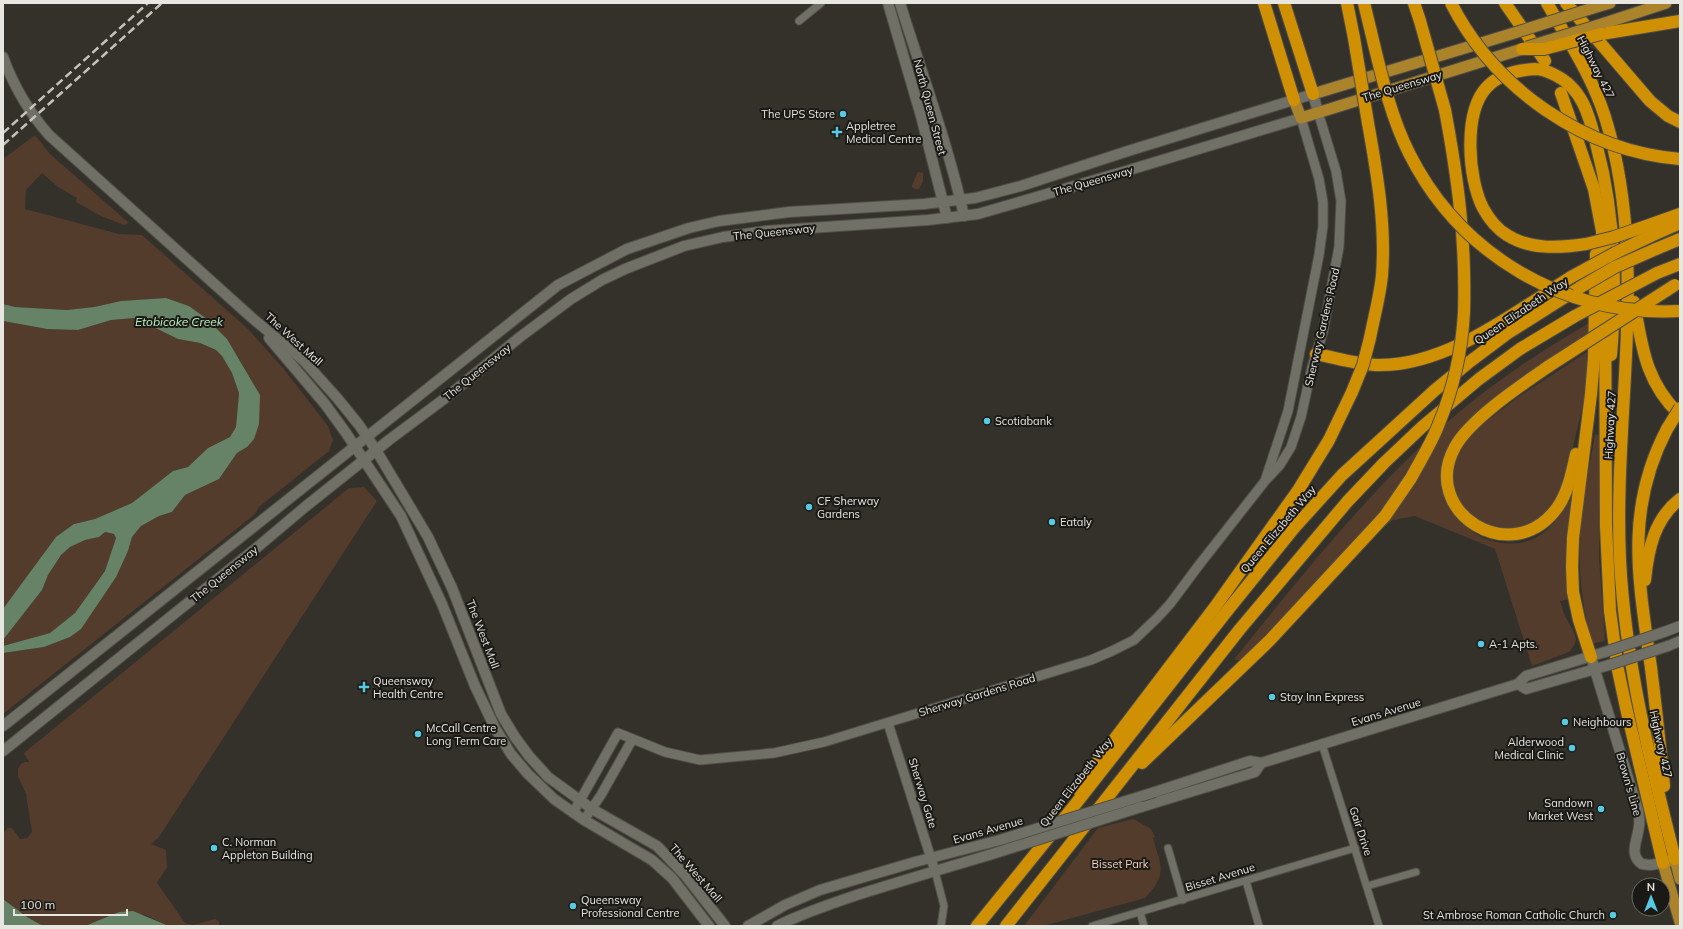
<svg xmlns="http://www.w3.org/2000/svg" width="1683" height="929" font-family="Mulish,sans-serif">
	<rect width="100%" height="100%" fill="#333129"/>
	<g fill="#543c2d">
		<path d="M35 135 50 154 129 223 124 225 101 216 76 202 77 198 58 187 42 173 26 190 25 209 119 234 142 235 248 329 283 368 328 426 333 440 329 451 259 507 254 515 3 714V653L44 647 70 637 128 551 132 537 141 526 159 516 172 512 185 495 219 479 237 453 247 447 260 395 227 339 207 319 189 306 178 302 166 298 121 301 94 307 67 310 15 307 3 304V159Z"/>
		<path d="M918 172 923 173V181L919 189H915L912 187V185Z"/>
		<path d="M135 318 178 339 200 343 216 350 222 356 232 373 239 393 236 427 230 437 208 448 188 467 173 471 132 503 95 519 74 524 3 609V321L47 329 78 330 111 320Z"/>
		<path d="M1591 322 1590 336 1465 426C1457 436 1448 445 1444 458 1441 466 1442 475 1443 482 1446 526 1497 558 1537 537 1551 529 1561 515 1568 501L1573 502 1570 599 1560 601C1562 606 1563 611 1565 616 1572 630 1583 639 1569 652L1532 666 1495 549 1415 516 1393 520 1336 563 1241 660H1235L1236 657C1303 574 1369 490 1450 420 1493 382 1541 351 1591 322Z"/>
		<path d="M1590 350 1584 401 1565 479 1556 501 1536 522 1526 526 1506 530 1482 524 1465 511 1455 493 1453 470 1458 450 1477 428 1520 396Z"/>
		<path d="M1595 434 1599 435V558L1605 641 1591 644C1584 610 1578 576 1580 541 1581 505 1589 470 1595 434Z"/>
		<path d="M364 487 377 501 159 837 151 844 166 850 167 867 157 883 185 923 193 925 215 919 219 921V926H169L145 915 119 912 85 926H43L27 917 3 899V833L8 828H12L20 839 27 838 32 832 26 794 18 776V769L21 764 25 762H29L24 753 349 488Z"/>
		<path d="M105 532 114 534 116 538 105 571 75 613 50 633 3 646V640L42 590 48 575 61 555 70 547 85 540 99 537Z"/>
		<path d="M1133 819 1151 829 1155 837 1153 838C1161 866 1168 874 1145 898L1043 926H1024L1098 828Z"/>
	</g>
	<g fill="#668367">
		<path d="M166 298 189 306 207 319 227 339 260 395 259 424 254 439 247 447 237 453 219 479 185 495 172 512 159 516 141 526 132 537 128 551 116 577 81 629 70 637 44 647 3 653V646L50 633 75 613 105 571 116 538 114 534 105 532 99 537 85 540 70 547 61 555 48 575 42 590 3 640V609L56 537 74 524 95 519 132 503 173 471 188 467 208 448 230 437 236 427 239 393 232 373 222 356 216 350 200 343 178 339 135 318 111 320 78 330 47 329 3 321V304L15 307 67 310 94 307 121 301Z"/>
		<path d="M3 899 27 917 43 926H3Z"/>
		<path d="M133 911 169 926H85L119 912Z"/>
	</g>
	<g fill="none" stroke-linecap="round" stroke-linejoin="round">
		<g stroke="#504e47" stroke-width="9">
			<g id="minor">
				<path d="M799 21 821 3"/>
				<path d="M1322 744 1379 926"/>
				<path d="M1168 848 1183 900"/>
				<path d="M935 871 944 906 941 926"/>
				<path d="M1246 881 1259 926"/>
				<path d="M1367 886 1416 872"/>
				<path d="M1140 912 1144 926"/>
				<path d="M1092 926 1355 848"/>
			</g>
		</g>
		<g stroke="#504e47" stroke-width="11">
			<g id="tertiary">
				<path d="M1266 478 1288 411 1319 255 1323 226V202L1319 179 1301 118"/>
				<path d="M888 723 935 871"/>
				<path d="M573 813 618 733 665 752 700 760 774 753 824 742 1091 660 1112 651 1134 640 1157 618 1170 604 1199 565 1265 481 1280 465 1291 447 1301 417 1312 367 1323 332 1339 247 1341 201 1336 171 1318 112"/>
				<path d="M584 820 601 795 632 740"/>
			</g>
		</g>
		<g stroke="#504e47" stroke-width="12">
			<g id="secondary">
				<path d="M888 3 921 116 947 218"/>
				<path d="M900 3C922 74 948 144 964 216"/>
				<path d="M3 57C14 87 28 111 49 135L251 317 304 361 338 399 359 425 376 450 428 537 452 588 501 714 515 737 529 756 548 777 592 809 657 846 685 875 725 926"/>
				<path d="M269 338 325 404 346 433 401 516 442 604 475 686 495 728 511 754 528 774 554 799 584 820 652 860 672 878 709 926"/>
				<path d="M1664 632 1680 626"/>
				<path d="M1668 646 1680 641"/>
				<path d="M1591 657 1638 810C1639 815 1640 821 1639 826 1638 839 1628 855 1642 864L1650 865 1663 863"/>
				<path d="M1518 684 1526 689 1609 665"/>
				<path d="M3 726 558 285 627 249 689 228 719 221 789 212 924 204 975 198 1021 186 1128 151 1313 94 1318 112"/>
				<path d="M3 751 254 550 305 507 389 440 448 396 520 337 571 299 602 280 625 269 684 246 723 237 766 231 928 220 978 214 1126 171 1301 118"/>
				<path d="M1155 792 1250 761 1261 763 1518 684 1526 676 1605 652"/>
				<path d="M1141 807 1255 772 1261 763"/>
				<path d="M748 926 785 905 820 890 915 862 1000 840"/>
				<path d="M777 926C803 913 830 904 857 895 901 881 945 868 989 855"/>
			</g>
		</g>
		<g stroke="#504e47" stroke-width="13">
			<g id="primary">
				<path d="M1593 8 1610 3"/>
				<path d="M1602 24 1666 3"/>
				<path d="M1313 94 1511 34"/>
				<path d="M1294 100 1301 118 1522 49"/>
				<path d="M1680 879 1675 859 1663 863 1680 922"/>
			</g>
		</g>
		<g stroke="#504e47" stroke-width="14">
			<g id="motorway">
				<path d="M1264 3 1294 100"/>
				<path d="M1284 3 1313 94"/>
				<path d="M1347 3 1354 38"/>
				<path d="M1364 3 1371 32"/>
				<path d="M1414 3 1420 21"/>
				<path d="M1505 3 1545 61"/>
				<path d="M1547 3C1568 40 1592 76 1605 117 1650 261 1613 413 1620 560 1625 661 1650 761 1675 859"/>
				<path d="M1566 3 1650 101 1668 116 1680 122"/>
				<path d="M1601 34 1680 21"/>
				<path d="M1561 93 1594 189 1602 231 1605 269 1606 526 1610 611 1618 670 1627 712 1663 863"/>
				<path d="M1445 110C1458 179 1466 241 1464 312"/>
				<path d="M1368 123C1377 173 1386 225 1382 275 1380 296 1374 317 1370 338"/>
				<path d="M1652 224 1680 214"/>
				<path d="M1655 234 1680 223"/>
				<path d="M1586 244C1560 248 1530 250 1507 235 1497 229 1489 219 1483 208 1468 179 1463 112 1487 87 1499 74 1518 70 1535 69 1542 69 1549 72 1555 75 1584 89 1590 119 1597 147 1615 215 1617 285 1611 355"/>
				<path d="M1656 249 1680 239"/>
				<path d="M1657 273 1680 264"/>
				<path d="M1634 302C1642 346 1645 382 1680 415"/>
				<path d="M1316 354C1337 358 1359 365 1379 365 1447 366 1515 312 1571 277"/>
				<path d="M1549 366C1523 384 1470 419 1455 447 1419 512 1512 570 1557 508 1568 493 1572 472 1576 454"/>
				<path d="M1645 580C1648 550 1654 519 1680 499"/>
				<path d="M1591 657 1579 620 1573 592 1572 567 1573 538 1591 394 1594 358 1596 254"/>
				<path d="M1142 763 1270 640 1385 516 1411 478"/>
				<path d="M1664 786C1660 746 1656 707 1651 668 1639 581 1624 511 1667 429"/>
				<path d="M1080 792 1088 774 1215 607 1299 489 1329 440 1352 392"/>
				<path d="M977 926 1074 806 1227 611 1294 528 1342 475 1435 390 1468 363 1508 333 1576 290"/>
				<path d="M1006 926 1240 629 1347 502 1384 463 1422 427 1479 379 1520 349 1575 316"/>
			</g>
		</g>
		<use href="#minor" stroke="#717066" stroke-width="7"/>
		<use href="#tertiary" stroke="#717066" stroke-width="9"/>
		<use href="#secondary" stroke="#717066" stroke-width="10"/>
		<use href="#primary" stroke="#aa832b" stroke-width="11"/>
		<use href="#motorway" stroke="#d09003" stroke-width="12"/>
		<g stroke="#c4c3bd" stroke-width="2.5" stroke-dasharray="8 4" stroke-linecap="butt">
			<path d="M3 133 148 3"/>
			<path d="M3 145 162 3"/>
		</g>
		<g stroke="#504e47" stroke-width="12" stroke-linecap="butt">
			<g id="secondary-bridge">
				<path d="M1605 652 1664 632"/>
				<path d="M1609 665 1668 646"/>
				<path d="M1000 840 1155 792"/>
				<path d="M989 855 1141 807"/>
			</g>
		</g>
		<g stroke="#504e47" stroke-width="13" stroke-linecap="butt">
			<g id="primary-bridge">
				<path d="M1511 34 1593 8"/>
				<path d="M1527 47 1602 24"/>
			</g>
		</g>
		<g stroke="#504e47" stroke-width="14" stroke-linecap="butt">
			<g id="motorway-bridge">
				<path d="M1451 3C1495 89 1584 151 1680 159"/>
				<path d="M1420 21 1445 110"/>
				<path d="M1371 32C1381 73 1390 115 1409 153 1460 255 1565 317 1680 311"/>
				<path d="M1354 38 1368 123"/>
				<path d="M1522 49H1544L1601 34"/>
				<path d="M1586 244 1614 237 1652 224"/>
				<path d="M1571 277 1615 253 1655 234"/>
				<path d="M1579 288 1615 267 1656 249"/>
				<path d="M1575 316 1657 273"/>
				<path d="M1549 366 1675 285"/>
				<path d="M1352 392 1363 365 1370 338"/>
				<path d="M1667 429 1680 408"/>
				<path d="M1411 478C1420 461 1431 444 1438 426 1453 390 1462 350 1464 312"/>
			</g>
		</g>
		<use href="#secondary-bridge" stroke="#717066" stroke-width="10"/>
		<use href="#primary-bridge" stroke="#aa832b" stroke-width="11"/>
		<use href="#motorway-bridge" stroke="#d09003" stroke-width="12"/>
	</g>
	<g fill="#57c9e2" stroke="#1a1915" stroke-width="1.5">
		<circle cx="843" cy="114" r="4"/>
		<path d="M835 126h4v4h4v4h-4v4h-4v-4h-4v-4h4z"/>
		<circle cx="987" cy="421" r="4"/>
		<circle cx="809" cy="507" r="4"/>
		<circle cx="1052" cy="522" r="4"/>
		<circle cx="1481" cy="644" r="4"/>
		<path d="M362 681h4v4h4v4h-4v4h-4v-4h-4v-4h4z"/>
		<circle cx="1272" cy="697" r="4"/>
		<circle cx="1565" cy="722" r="4"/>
		<circle cx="418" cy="734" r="4"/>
		<circle cx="1572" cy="748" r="4"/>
		<circle cx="1601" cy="809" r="4"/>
		<circle cx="214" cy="848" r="4"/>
		<circle cx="573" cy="906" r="4"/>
		<circle cx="1613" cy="915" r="4"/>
	</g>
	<g text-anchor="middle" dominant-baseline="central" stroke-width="4" stroke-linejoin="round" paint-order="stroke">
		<g font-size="11" fill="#e7e6e1" stroke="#1a1915">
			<text transform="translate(1596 67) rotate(63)">Highway 427</text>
			<text transform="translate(1402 86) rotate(-17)">The Queensway</text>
			<text transform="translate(930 107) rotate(75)">North Queen Street</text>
			<text transform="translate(1093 181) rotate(-16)">The Queensway</text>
			<text transform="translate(774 232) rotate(-6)">The Queensway</text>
			<text transform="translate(1521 311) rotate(-34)">Queen Elizabeth Way</text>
			<text transform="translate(1322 327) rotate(-77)">Sherway Gardens Road</text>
			<text transform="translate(294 339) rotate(42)">The West Mall</text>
			<text transform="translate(477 372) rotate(-39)">The Queensway</text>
			<text transform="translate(1610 425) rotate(-87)">Highway 427</text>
			<text transform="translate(1278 529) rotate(-50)">Queen Elizabeth Way</text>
			<text transform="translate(224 574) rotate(-39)">The Queensway</text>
			<text transform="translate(483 634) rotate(69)">The West Mall</text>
			<text transform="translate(977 695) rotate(-17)">Sherway Gardens Road</text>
			<text transform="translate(1386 712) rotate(-17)">Evans Avenue</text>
			<text transform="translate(1661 744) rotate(77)">Highway 427</text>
			<text transform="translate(1076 782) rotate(-52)">Queen Elizabeth Way</text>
			<text transform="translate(1629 784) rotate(74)">Brown's Line</text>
			<text transform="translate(923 793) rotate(73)">Sherway Gate</text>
			<text transform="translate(988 830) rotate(-16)">Evans Avenue</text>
			<text transform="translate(1361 831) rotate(72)">Gair Drive</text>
			<text transform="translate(696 873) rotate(49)">The West Mall</text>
			<text transform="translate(1220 877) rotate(-17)">Bisset Avenue</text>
		</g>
		<g font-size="11" fill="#e7e6e1" stroke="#1a1915" text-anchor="start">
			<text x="835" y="114" text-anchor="end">The UPS Store</text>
			<text x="846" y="126">Appletree<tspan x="846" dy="13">Medical Centre</tspan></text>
			<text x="995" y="421">Scotiabank</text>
			<text x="817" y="501">CF Sherway<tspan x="817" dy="13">Gardens</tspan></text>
			<text x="1060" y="522">Eataly</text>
			<text x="1489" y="644">A-1 Apts.</text>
			<text x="373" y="681">Queensway<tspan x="373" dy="13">Health Centre</tspan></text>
			<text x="1280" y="697">Stay Inn Express</text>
			<text x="1573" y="722">Neighbours</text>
			<text x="426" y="728">McCall Centre<tspan x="426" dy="13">Long Term Care</tspan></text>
			<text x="1564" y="742" text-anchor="end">Alderwood<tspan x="1564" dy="13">Medical Clinic</tspan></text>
			<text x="1593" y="803" text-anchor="end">Sandown<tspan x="1593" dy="13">Market West</tspan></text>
			<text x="222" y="842">C. Norman<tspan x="222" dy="13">Appleton Building</tspan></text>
			<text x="581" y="900">Queensway<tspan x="581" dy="13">Professional Centre</tspan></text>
			<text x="1605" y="915" text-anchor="end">St Ambrose Roman Catholic Church</text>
		</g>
		<g font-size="11" fill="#f8d4be" stroke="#1a1915">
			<text x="1120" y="864">Bisset Park</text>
		</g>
		<g font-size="12" font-style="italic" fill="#bef0c0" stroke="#1a1915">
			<text x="179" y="321">Etobicoke Creek</text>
		</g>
	</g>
	<rect width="1683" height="929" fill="none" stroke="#e7e6e1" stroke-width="8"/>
	<g transform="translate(1651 897)"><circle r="19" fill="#1a1915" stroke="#6c6b67"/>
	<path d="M0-3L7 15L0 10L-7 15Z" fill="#57c9e2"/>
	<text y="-6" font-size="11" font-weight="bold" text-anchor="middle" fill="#e7e6e1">N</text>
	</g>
	<path d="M14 909v6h113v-6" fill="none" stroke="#e7e6e1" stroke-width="2"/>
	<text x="20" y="909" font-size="12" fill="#e7e6e1" stroke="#1a1915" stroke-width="3" paint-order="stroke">100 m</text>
</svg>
